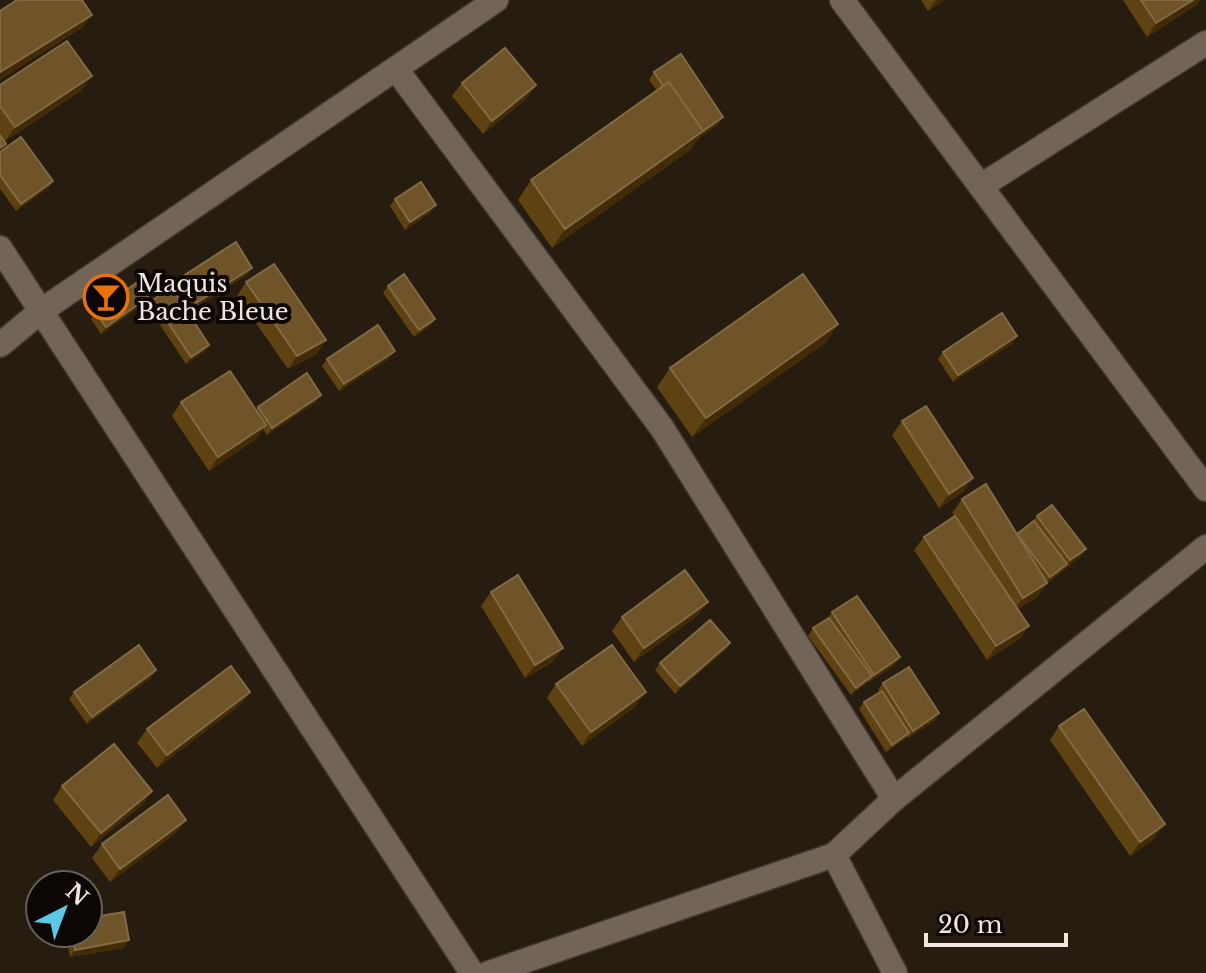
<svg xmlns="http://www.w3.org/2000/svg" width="1206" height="973" font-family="'Libre Baskerville',serif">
	<rect width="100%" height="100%" fill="#261c0f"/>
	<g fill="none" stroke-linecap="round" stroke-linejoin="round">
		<g stroke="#403831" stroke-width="27">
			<g id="street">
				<path d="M842 0 1206 489"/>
				<path d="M396 69 662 428 894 799"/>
				<path d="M981 186 1206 43"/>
				<path d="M0 248 472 973"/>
				<path d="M0 345 41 311 496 0"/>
				<path d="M834 855 895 973"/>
				<path d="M489 973 834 855 894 799 1206 547"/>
			</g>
		</g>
		<use href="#street" stroke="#726557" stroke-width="24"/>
	</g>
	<g fill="#5f4211">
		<path d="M921 0H944L928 11Z"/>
		<path d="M1123 0H1200L1196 5 1147 37Z"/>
		<path d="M654 72 723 117 718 124 699 138 690 150 552 248 518 200 531 180 657 91 649 80Z"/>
		<path d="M462 83 536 85 526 99 483 134 452 96Z"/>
		<path d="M0 85 82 90 5 141 0 134Z"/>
		<path d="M0 152 53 181 48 188 16 211 0 189Z"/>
		<path d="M395 199 431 212 405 230 390 206Z"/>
		<path d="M252 268 247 275 191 310 175 285 180 278Z"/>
		<path d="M246 282 317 354 288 369 237 296Z"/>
		<path d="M388 286 435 319 430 326 414 337 383 293Z"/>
		<path d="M153 300 209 345 204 352 186 364 148 307Z"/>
		<path d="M143 304 101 334 91 319 96 312Z"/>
		<path d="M838 324 825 343 692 437 657 387 670 368Z"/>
		<path d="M1017 336 1012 344 953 382 938 359 943 352Z"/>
		<path d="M390 358 339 391 322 366 327 359Z"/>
		<path d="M321 395 316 402 267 435 263 429 256 439 209 471 172 416 181 402 256 410 258 407Z"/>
		<path d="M902 421 973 478 963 492 939 508 892 435Z"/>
		<path d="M962 499 1017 534 1033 521 1037 516 1081 556 1047 584 1037 597 1018 609 1029 626 1019 639 987 660 914 550 924 537 955 516 952 513Z"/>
		<path d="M491 592 553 662 525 678 481 606Z"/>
		<path d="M832 612 900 657 895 665 869 682 868 681 851 695 808 636 813 628 827 619Z"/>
		<path d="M698 615 634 662 612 631 622 617Z"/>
		<path d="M730 643 725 650 675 694 655 670 660 663Z"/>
		<path d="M151 678 87 724 69 699 74 692Z"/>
		<path d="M883 683 939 713 934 721 908 738 907 736 904 740 886 752 859 709 864 702 879 692 878 690Z"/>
		<path d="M556 684 636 706 582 746 547 698Z"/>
		<path d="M250 692 240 705 157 768 137 743 147 729Z"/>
		<path d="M1059 726 1155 838 1130 856 1050 740Z"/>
		<path d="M62 786 152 791 143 804 91 847 53 800Z"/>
		<path d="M176 833 110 882 92 858 102 844Z"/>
		<path d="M65 933H88L124 948 70 957Z"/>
	</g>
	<g fill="#422c07">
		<path d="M936 0H944L928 11Z"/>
		<path d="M1193 0H1200L1196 5 1147 37 1156 23Z"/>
		<path d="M92 15 82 28 0 80V72Z"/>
		<path d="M92 76 82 90 5 141 15 127Z"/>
		<path d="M536 85 526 99 483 134 492 121Z"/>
		<path d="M723 117 718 124 699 138 690 150 552 248 565 229Z"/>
		<path d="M53 181 48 188 16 211 21 204Z"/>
		<path d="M436 205 431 212 405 230 410 222Z"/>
		<path d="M252 268 247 275 191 310 196 303Z"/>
		<path d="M148 297 143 304 101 334 106 327Z"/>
		<path d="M435 319 430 326 414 337 419 330Z"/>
		<path d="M838 324 825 343 692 437 706 418Z"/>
		<path d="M1017 336 1012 344 953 382 958 375Z"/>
		<path d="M326 340 317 354 288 369 297 356Z"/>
		<path d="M209 345 204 352 186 364 191 357Z"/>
		<path d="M395 351 390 358 339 391 344 384Z"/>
		<path d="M321 395 316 402 267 435 272 428Z"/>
		<path d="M266 425 256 439 209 471 218 457Z"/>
		<path d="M973 478 963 492 939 508 949 494Z"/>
		<path d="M1086 549 1081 556 1047 584 1037 597 1013 612 1023 598 1046 584 1050 577Z"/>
		<path d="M708 602 698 615 634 662 644 648Z"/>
		<path d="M1029 626 1019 639 987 660 996 646Z"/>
		<path d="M730 643 725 650 675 694 680 686Z"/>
		<path d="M563 648 553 662 525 678 535 665Z"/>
		<path d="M900 657 895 665 869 682 874 675Z"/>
		<path d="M156 670 151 678 87 724 92 717Z"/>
		<path d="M872 676 866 684 851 695 856 688Z"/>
		<path d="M250 692 240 705 157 768 167 755Z"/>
		<path d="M646 692 636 706 582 746 591 732Z"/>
		<path d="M939 713 934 721 908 738 913 731Z"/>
		<path d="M909 733 904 740 886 752 892 745Z"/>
		<path d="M152 791 143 804 91 847 101 833Z"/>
		<path d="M186 820 176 833 110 882 120 869Z"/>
		<path d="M1165 824 1155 838 1130 856 1140 842Z"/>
		<path d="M129 940 124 948 70 957 75 950Z"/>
	</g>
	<g fill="#6e5428" stroke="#826b44" stroke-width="2">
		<path d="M17 0H82L92 15 0 72V11Z"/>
		<path d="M1141 0H1193L1156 23Z"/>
		<path d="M67 41 92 76 15 127 0 106V85Z"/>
		<path d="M505 48 536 85 492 121 462 83Z"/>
		<path d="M681 54 723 117 703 131 669 82 663 86 654 72Z"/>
		<path d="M669 82 703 131 565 229 531 180Z"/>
		<path d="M0 135 6 144 0 148Z"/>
		<path d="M21 137 53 181 21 204 0 175V152Z"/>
		<path d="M421 182 436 205 410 222 395 199Z"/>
		<path d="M236 242 252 268 196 303 180 278Z"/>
		<path d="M274 264 326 340 297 356 246 282Z"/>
		<path d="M404 274 435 319 419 330 388 286Z"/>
		<path d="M803 274 838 324 706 418 670 368Z"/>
		<path d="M136 283 148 297 106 327 96 312Z"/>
		<path d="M171 287 209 345 191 357 153 300Z"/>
		<path d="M1002 313 1017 336 958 375 943 352Z"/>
		<path d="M378 325 395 351 344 384 327 359Z"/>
		<path d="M230 371 266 425 218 457 181 402Z"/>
		<path d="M307 373 321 395 272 428 258 407Z"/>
		<path d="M926 406 973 478 949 494 902 421Z"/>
		<path d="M986 484 1047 583 1023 598 962 499Z"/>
		<path d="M1052 505 1086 549 1070 560 1037 516Z"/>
		<path d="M955 516 1029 626 996 646 924 537Z"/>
		<path d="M1034 521 1067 564 1050 577 1017 534Z"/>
		<path d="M685 570 708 602 644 648 622 617Z"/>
		<path d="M518 575 563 648 535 665 491 592Z"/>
		<path d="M857 596 900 657 874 675 832 612Z"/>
		<path d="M829 618 872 676 856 688 813 628Z"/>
		<path d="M710 620 730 643 680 686 660 663Z"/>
		<path d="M139 645 156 670 92 717 74 692Z"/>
		<path d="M612 645 646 692 591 732 556 684Z"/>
		<path d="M231 666 250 692 167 755 147 729Z"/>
		<path d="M909 667 939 713 913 731 883 683Z"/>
		<path d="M882 691 909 733 892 745 864 702Z"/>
		<path d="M1084 709 1165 824 1140 842 1059 726Z"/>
		<path d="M114 744 152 791 101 833 62 786Z"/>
		<path d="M168 795 186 820 120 869 102 844Z"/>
		<path d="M124 912 129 940 75 950 72 933H88V918Z"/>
	</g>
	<defs>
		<g id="bar-ring" transform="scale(2.3)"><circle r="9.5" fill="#0c0704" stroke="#e8710a" stroke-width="1.5"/><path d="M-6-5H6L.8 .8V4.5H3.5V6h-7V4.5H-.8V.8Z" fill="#e8710a"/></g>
	</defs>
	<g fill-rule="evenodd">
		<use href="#bar-ring" x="106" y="297"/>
	</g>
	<g text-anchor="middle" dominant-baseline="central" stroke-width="8" stroke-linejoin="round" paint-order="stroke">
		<g font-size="24" fill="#efe7df" stroke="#0c0704" text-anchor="start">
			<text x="137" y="283">Maquis<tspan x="137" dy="28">Bache Bleue</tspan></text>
		</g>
	</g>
	<g transform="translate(64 909) rotate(42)"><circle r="38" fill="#0c0704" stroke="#67615c" stroke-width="2"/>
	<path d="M0-6L14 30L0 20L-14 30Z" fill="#5bc8e6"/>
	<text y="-12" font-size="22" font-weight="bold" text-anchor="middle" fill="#efe7df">N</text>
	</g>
	<path d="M926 933v12h140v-12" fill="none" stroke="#efe7df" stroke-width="4"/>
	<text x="938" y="933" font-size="24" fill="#efe7df" stroke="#0c0704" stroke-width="6" paint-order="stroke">20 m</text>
</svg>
